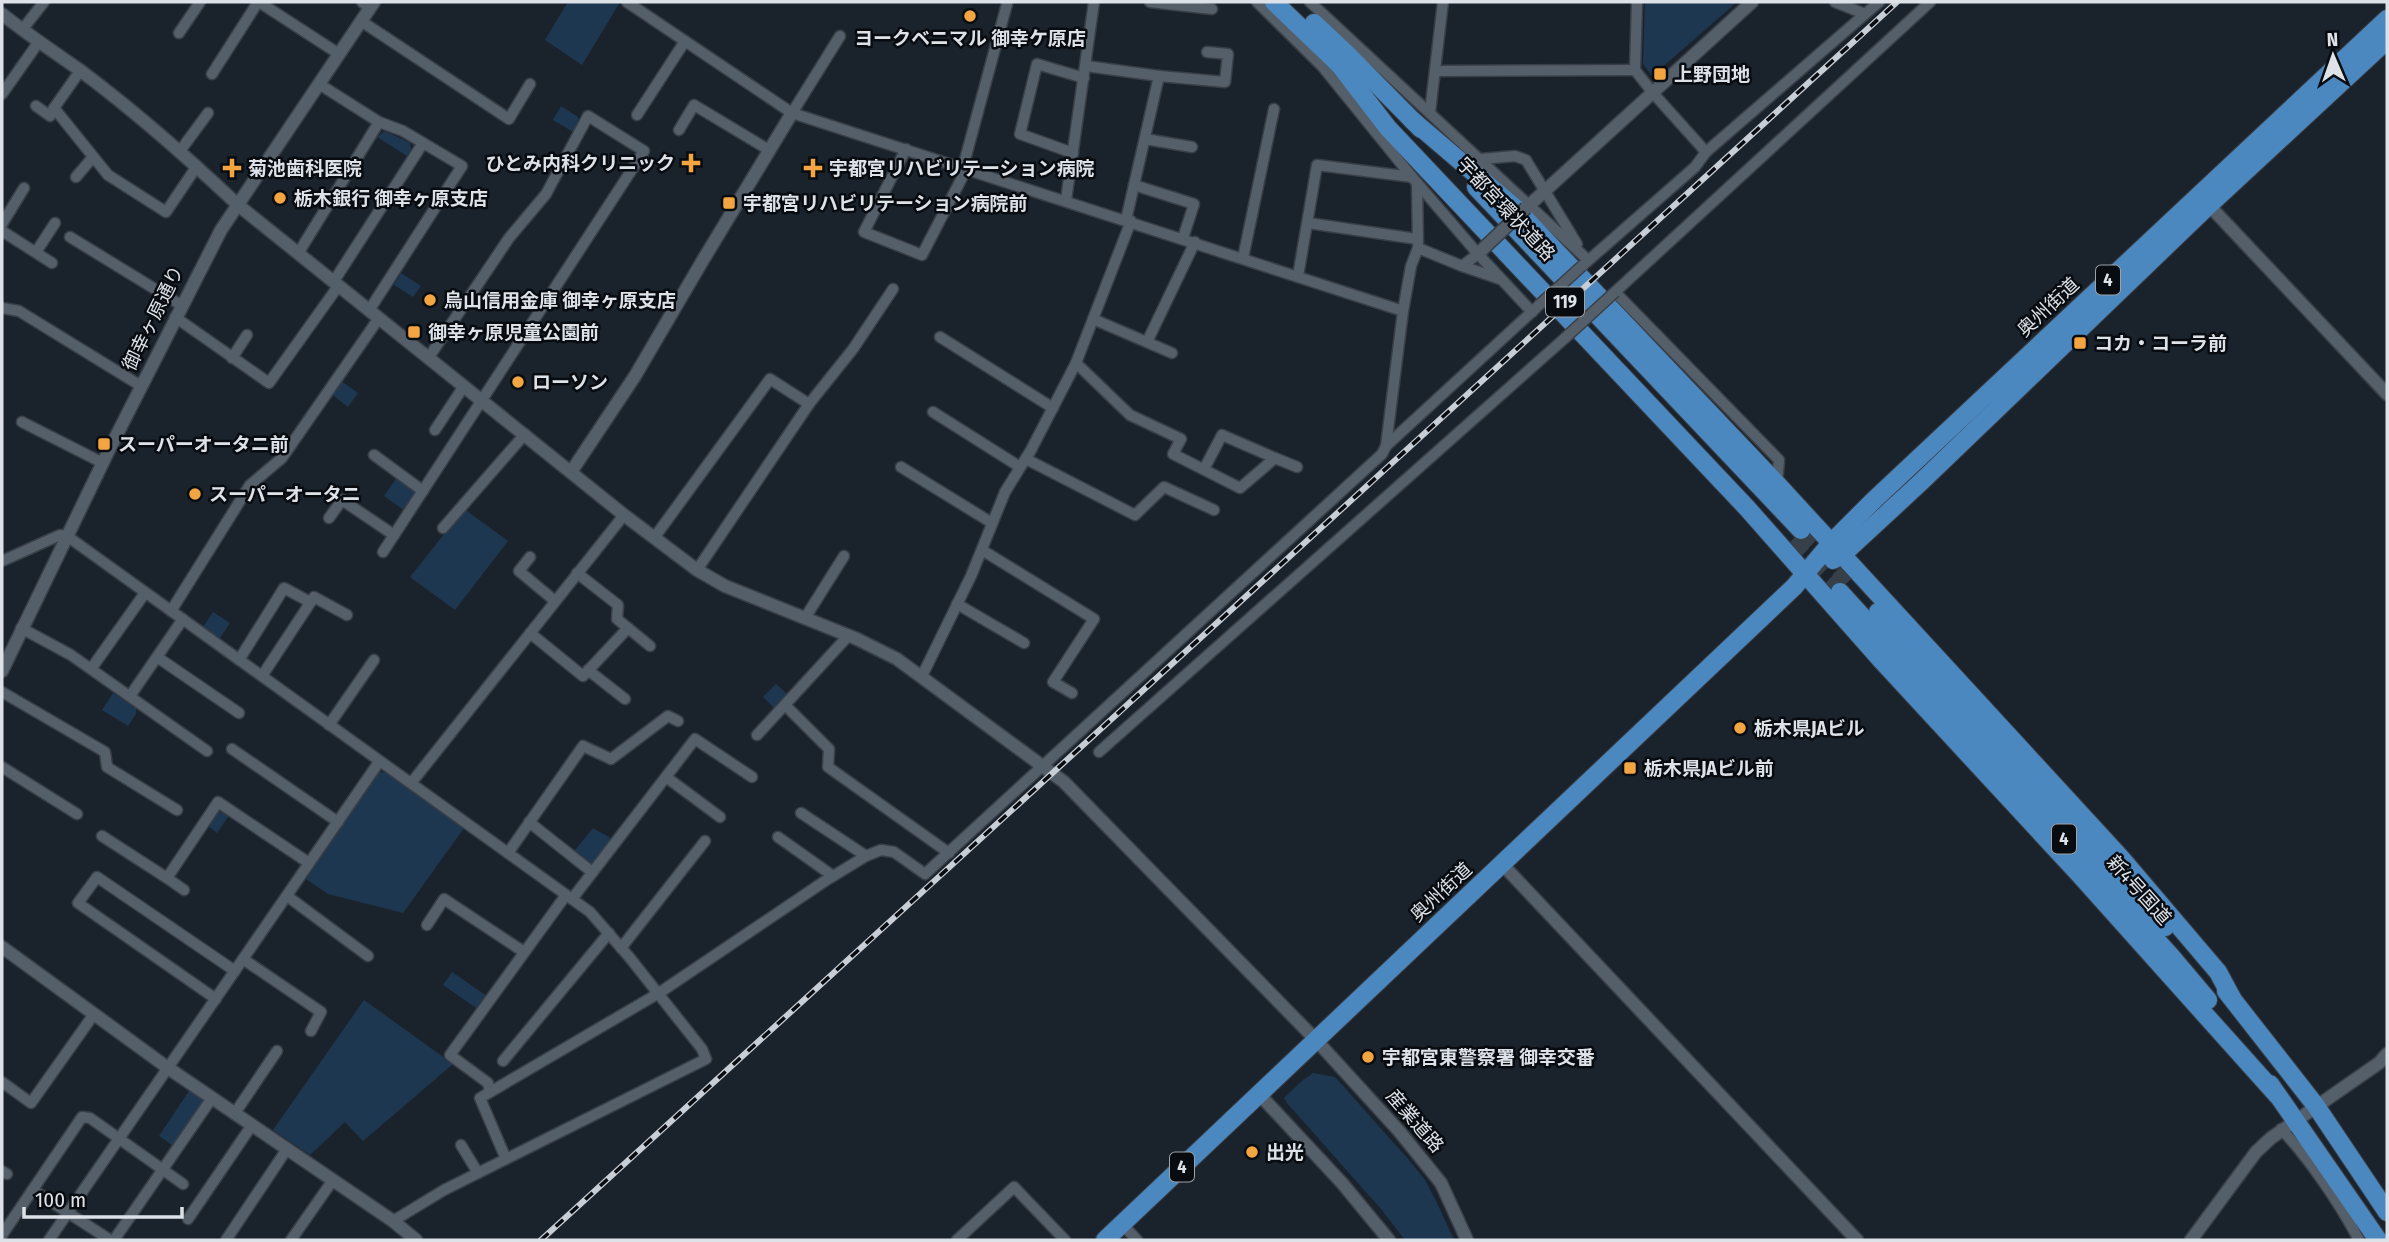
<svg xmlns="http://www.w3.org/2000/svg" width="2389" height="1242" font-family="'Fira Sans Condensed','Noto Sans JP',sans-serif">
	<rect width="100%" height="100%" fill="#1a232c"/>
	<g fill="#1e3750">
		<path d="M568 2H620L582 65 545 40Z"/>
		<path d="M1645 2H1737L1652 76 1643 64Z"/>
		<path d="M561 106 578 117 579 125 575 133 553 120Z"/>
		<path d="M385 131 410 143 411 149 407 156 377 137Z"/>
		<path d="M401 273 421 286 413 297 394 285Z"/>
		<path d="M341 381 358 393 348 407 334 396 333 392Z"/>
		<path d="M397 477 413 488 415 493 404 510 384 496Z"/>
		<path d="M464 509 508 541 455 610 410 577Z"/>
		<path d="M213 612 230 623 220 638 203 627Z"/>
		<path d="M776 684 786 693V699L776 710 763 697Z"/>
		<path d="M113 693 136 708V714L128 726 102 710Z"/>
		<path d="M379 772 390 773 464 828 403 913 328 894 306 879Z"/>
		<path d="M225 811 230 814 217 833 208 826 218 812Z"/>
		<path d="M593 828 612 839 590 868 572 854Z"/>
		<path d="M452 972 487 996 479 1010 443 985Z"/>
		<path d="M364 1000 453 1064 363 1141 345 1122 310 1155 273 1130Z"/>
		<path d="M1313 1073 1335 1077 1408 1159 1425 1180 1437 1203 1454 1240H1405L1381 1209 1287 1103 1284 1098 1303 1080Z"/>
		<path d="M191 1088 208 1101 175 1147 159 1136Z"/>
	</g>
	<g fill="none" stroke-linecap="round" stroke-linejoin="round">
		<g stroke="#374048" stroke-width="18" stroke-dasharray="18 9" stroke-linecap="butt">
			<path d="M1801 530 1850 580"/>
			<path d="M1790 542 1840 592"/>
		</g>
		<g stroke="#393f47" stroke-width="13">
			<g id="minor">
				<path d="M259 2 339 54"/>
				<path d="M362 2 370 8"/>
				<path d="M627 2 792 113 1403 311 1411 266 1418 248 1462 266 1478 254"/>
				<path d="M1150 2 1212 9"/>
				<path d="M1257 2 1322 66 1412 177 1478 254 1532 312"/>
				<path d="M1310 2 1588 260"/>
				<path d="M1637 2 1635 70 1653 93 1706 152"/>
				<path d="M1835 2 1865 14"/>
				<path d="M361 21 509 119 530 84"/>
				<path d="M22 30 44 2"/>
				<path d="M179 33 200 2"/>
				<path d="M1086 66 1159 76 1126 220"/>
				<path d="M80 71 54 108 108 175 166 212 197 166"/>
				<path d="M1435 71 1635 70"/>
				<path d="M212 74 258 2"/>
				<path d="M1159 76 1225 82 1228 54 1207 52"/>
				<path d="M319 84 379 122 403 131 462 166 370 309"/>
				<path d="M2 94 38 43"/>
				<path d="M36 106 50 116 54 108"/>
				<path d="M1430 112 1443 2"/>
				<path d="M792 113 840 36"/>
				<path d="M637 115 685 41"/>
				<path d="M679 130 694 105 769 150"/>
				<path d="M1145 139 1192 147"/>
				<path d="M906 149 864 232 922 255 967 168"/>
				<path d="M180 151 208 113"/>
				<path d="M1073 153 1020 134 1037 64 1084 78"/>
				<path d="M1481 159 1515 156 1526 160 1577 244"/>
				<path d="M963 167 1007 4"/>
				<path d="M76 177 93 157"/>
				<path d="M1417 183 1418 245"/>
				<path d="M1134 185 1194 204 1183 238"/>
				<path d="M1066 200 1094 2"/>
				<path d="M1308 223 1417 239"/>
				<path d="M2 224 24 188"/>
				<path d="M2 231 52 263"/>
				<path d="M70 237 181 305"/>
				<path d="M36 252 55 223"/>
				<path d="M299 252 379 122"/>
				<path d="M1243 258 1274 109"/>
				<path d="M1462 266 1500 279"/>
				<path d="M1582 266 1695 167 1706 152 1879 2"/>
				<path d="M1298 276 1317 165 1412 177"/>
				<path d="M334 281 423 143"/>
				<path d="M2 308 19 311 141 386"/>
				<path d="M1403 311 1386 446 1536 308"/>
				<path d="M175 317 269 383 339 285"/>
				<path d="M1093 319 1172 353"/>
				<path d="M940 337 1053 408"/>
				<path d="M1147 342 1195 242"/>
				<path d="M232 358 247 335"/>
				<path d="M1076 363 1130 415 1181 439 1173 454 1240 488 1275 458 1297 467"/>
				<path d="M933 412 1020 467"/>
				<path d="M22 422 103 463"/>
				<path d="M435 430 464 386"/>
				<path d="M374 455 423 491"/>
				<path d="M1026 459 1135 515 1164 487 1214 510"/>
				<path d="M901 467 992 523"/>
				<path d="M1204 469 1222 435 1275 458"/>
				<path d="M1777 483 1779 460 1615 292 1930 2"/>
				<path d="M329 518 342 500 394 535"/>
				<path d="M443 528 525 434"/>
				<path d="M654 538 770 379 809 404"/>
				<path d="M982 550 1094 619 1053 682 1072 693"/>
				<path d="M383 552 644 151 588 116 546 194 509 238 429 357"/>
				<path d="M530 557 519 571 555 601"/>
				<path d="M2 561 60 535 67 536 590 912 630 958 702 1049 706 1059 444 1190 393 1221"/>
				<path d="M697 570 809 404 853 349 893 289"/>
				<path d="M957 604 1024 643"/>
				<path d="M171 611 250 485 282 458 379 318"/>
				<path d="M805 618 844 556"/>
				<path d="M21 628 71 655 207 751"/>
				<path d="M628 628 650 646"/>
				<path d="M530 633 583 676 628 628 617 619 618 605 577 573"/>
				<path d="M157 657 239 713"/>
				<path d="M239 660 284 588 310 602"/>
				<path d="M91 669 145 593"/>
				<path d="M588 670 625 699"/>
				<path d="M262 676 314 597 347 615"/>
				<path d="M922 676 971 576 1005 492 1031 450 1076 363 1131 221"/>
				<path d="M2 692 105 752 107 767 177 810"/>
				<path d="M130 696 183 619"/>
				<path d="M785 705 829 749 828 767 949 853"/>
				<path d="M329 725 374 660"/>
				<path d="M757 735 849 635"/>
				<path d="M232 749 338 822"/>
				<path d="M1099 752 1565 338"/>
				<path d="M2 767 77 814"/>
				<path d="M666 777 720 817"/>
				<path d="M412 782 624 515"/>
				<path d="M801 813 866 856"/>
				<path d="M529 822 592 872"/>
				<path d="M102 836 167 878 218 802 309 863"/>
				<path d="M778 837 833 876"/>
				<path d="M508 853 583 746 611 759 668 716 678 721"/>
				<path d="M167 878 184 890"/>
				<path d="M287 896 368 956"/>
				<path d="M572 899 695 739 752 777"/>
				<path d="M427 925 444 899 524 952"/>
				<path d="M621 948 705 841"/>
				<path d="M243 959 321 1012 311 1031"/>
				<path d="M216 999 78 903 97 877 235 971"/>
				<path d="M503 1061 609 933"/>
				<path d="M2 1082 31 1103 94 1014"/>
				<path d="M490 1092 488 1083 450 1055 566 895"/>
				<path d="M235 1113 277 1051"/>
				<path d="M2281 1129C2309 1158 2340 1204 2359 1240"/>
				<path d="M461 1145 478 1173"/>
				<path d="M506 1159 480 1098 659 993 825 881 866 856 881 850 894 852 925 874 1382 454 1386 446"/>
				<path d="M2 1171 7 1174"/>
				<path d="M33 1190 110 1240"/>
				<path d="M188 1219 252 1125"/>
				<path d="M1122 1224 1137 1240"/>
				<path d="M2 1235 82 1117 90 1118 183 1184"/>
				<path d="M49 1240 379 762"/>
				<path d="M114 1240 212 1098"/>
				<path d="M226 1240 287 1149"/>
				<path d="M291 1240 333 1180"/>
				<path d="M957 1240 1014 1187 1065 1240"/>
			</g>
		</g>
		<g stroke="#393f47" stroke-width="15">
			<g id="tertiary">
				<path d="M2 14C27 34 54 52 81 71 136 112 188 158 238 205L624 515 697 570 725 586 857 639 897 659 1064 782 1316 1040 1399 1131 1441 1183 1467 1240"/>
				<path d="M2205 201 2387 394"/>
				<path d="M1526 208 1752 2"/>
				<path d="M1478 254 1486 246"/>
				<path d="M571 472 635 376 703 260 792 113"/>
				<path d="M2 671 108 452 221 230 374 2"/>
				<path d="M1502 864 1857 1240"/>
				<path d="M2 947 168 1068 393 1221 416 1240"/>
				<path d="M1259 1094 1342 1183 1389 1240"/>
				<path d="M2191 1240 2256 1152 2271 1138 2379 1063 2387 1054"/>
			</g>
		</g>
		<g stroke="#393f47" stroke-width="20">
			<g id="trunk">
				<path d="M1274 2 1346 71"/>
				<path d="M1314 23 1347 54 1421 129"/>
				<path d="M1338 63 1388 128 1747 508 1882 661 2079 874 2277 1095"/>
				<path d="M1412 120 1514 207 1777 484 2121 858 2218 972 2232 998"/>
				<path d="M1476 187 1801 530"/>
				<path d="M1833 560 1842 555 1922 481 2209 205 2387 40"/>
				<path d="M1840 592 2170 955 2208 1000"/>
				<path d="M1878 612 2165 927"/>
				<path d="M2226 991 2316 1106 2387 1212"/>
				<path d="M2270 1084 2378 1240"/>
				<path d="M1105 1240 1794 587 1831 543 1874 500 2387 19"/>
			</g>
		</g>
		<use href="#minor" stroke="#555f6a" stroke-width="10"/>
		<use href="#tertiary" stroke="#555f6a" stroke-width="12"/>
		<use href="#trunk" stroke="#4c88c0" stroke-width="18"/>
		<g stroke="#c8ced5" stroke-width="6">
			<path id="rail" d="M541 1240 1897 2"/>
		</g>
		<use href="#rail" stroke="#080c10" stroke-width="3.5" stroke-dasharray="10" stroke-linecap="butt"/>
		<g stroke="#393f47" stroke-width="13" stroke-linecap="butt">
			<g id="minor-bridge">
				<path d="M1538 306 1582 266"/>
				<path d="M1565 338 1615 292"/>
			</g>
		</g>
		<g stroke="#393f47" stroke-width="15" stroke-linecap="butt">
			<path id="tertiary-bridge" d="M1486 246 1526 208"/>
		</g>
		<use href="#minor-bridge" stroke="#555f6a" stroke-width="10"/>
		<use href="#tertiary-bridge" stroke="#555f6a" stroke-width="12"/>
	</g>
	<g fill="#f2a541" stroke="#080c10" stroke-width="2.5">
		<circle cx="970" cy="16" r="7"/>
		<rect x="1653" y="67" width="14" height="14" rx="3.5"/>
		<path d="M687.5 152.5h7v7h7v7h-7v7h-7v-7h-7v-7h7z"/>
		<path d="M228.5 157.5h7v7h7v7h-7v7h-7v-7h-7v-7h7z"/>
		<path d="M809.5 157.5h7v7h7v7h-7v7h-7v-7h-7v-7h7z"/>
		<circle cx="280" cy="198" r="7"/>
		<rect x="722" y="196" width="14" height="14" rx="3.5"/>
		<circle cx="430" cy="300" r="7"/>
		<rect x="407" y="325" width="14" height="14" rx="3.5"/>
		<rect x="2073" y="336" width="14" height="14" rx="3.5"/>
		<circle cx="518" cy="382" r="7"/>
		<rect x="97" y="437" width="14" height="14" rx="3.5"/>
		<circle cx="195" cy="494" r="7"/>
		<circle cx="1740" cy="728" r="7"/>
		<rect x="1623" y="761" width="14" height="14" rx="3.5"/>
		<circle cx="1368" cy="1057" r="7"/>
		<circle cx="1252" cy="1152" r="7"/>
	</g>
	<g text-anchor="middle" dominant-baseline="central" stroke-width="5" stroke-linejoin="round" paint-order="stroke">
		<g fill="#080c10" stroke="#9ca2a7" stroke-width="2">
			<rect x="2096" y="265.5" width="24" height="29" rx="5"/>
			<rect x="1546" y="287.5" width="38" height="29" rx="5"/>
			<rect x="2052" y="824.5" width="24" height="29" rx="5"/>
			<rect x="1170" y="1152.5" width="24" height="29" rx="5"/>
		</g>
		<g font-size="18" font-weight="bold" fill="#dce2e8">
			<text x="2108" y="280">4</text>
			<text x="1565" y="302">119</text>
			<text x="2064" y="839">4</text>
			<text x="1182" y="1167">4</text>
		</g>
		<g font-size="19" font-weight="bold" fill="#dce2e8" stroke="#080c10" text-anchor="start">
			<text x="970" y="38" text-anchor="middle">ヨークベニマル 御幸ケ原店</text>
			<text x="1674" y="74">上野団地</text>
			<text x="675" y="163" text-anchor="end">ひとみ内科クリニック</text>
			<text x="248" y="168">菊池歯科医院</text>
			<text x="829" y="168">宇都宮リハビリテーション病院</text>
			<text x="294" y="198">栃木銀行 御幸ヶ原支店</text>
			<text x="743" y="203">宇都宮リハビリテーション病院前</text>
			<text x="444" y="300">烏山信用金庫 御幸ヶ原支店</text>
			<text x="428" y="332">御幸ヶ原児童公園前</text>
			<text x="2094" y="343">コカ・コーラ前</text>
			<text x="532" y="382">ローソン</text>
			<text x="118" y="444">スーパーオータニ前</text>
			<text x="209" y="494">スーパーオータニ</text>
			<text x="1754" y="728">栃木県JAビル</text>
			<text x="1644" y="768">栃木県JAビル前</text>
			<text x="1382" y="1057">宇都宮東警察署 御幸交番</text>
			<text x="1266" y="1152">出光</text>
		</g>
		<g font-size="19" fill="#dce2e8" stroke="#080c10">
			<text transform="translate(1506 209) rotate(47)">宇都宮環状道路</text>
			<text transform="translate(2048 307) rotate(-43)">奥州街道</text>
			<text transform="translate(153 318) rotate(-64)">御幸ヶ原通り</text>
			<text transform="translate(2139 890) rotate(48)">新4号国道</text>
			<text transform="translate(1441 892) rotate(-43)">奥州街道</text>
			<text transform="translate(1415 1121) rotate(49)">産業道路</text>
		</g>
	</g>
	<rect width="2389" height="1242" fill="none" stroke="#dce2e8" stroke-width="7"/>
	<g transform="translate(2333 56) rotate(358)" stroke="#080c10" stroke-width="5" paint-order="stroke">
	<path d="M0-5L12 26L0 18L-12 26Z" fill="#dce2e8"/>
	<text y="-10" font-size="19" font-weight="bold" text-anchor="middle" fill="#dce2e8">N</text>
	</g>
	<path d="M24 1207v10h158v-10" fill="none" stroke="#dce2e8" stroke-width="3.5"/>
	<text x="35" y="1207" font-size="21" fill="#dce2e8" stroke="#080c10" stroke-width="5" paint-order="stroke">100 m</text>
</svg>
